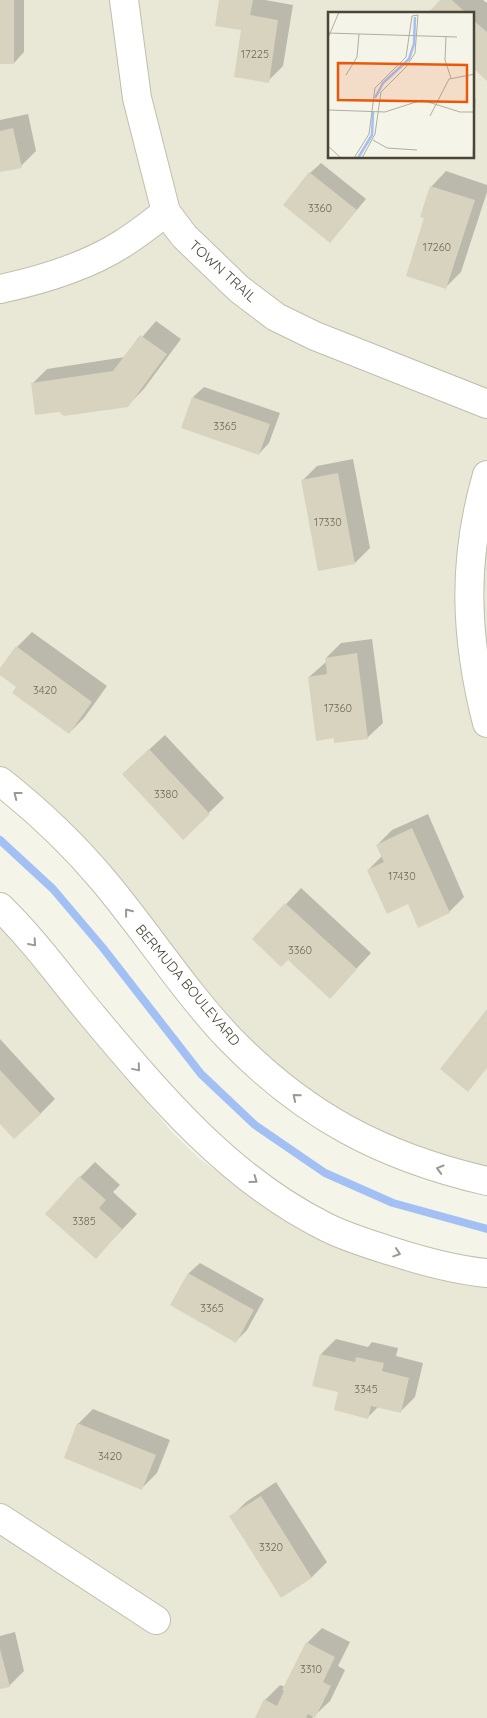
<svg xmlns="http://www.w3.org/2000/svg" width="487" height="1718" font-family="Quicksand,sans-serif">
	<rect width="100%" height="100%" fill="#f5f4e9"/>
	<g fill="#e9e8d7" fill-rule="evenodd">
		<path d="M0 0H487V1168L362 1128 276 1067 236 1029 0 769ZM330 14H473V158H330Z"/>
		<path d="M0 927 171 1131 200 1159 268 1208 354 1253 409 1272 487 1285V1718H0Z"/>
	</g>
	<g fill="#0003">
		<path d="M0 0H24V52L14 63H0Z"/>
		<path d="M220 0H265L293 5 283 66 268 81 243 29Z"/>
		<path d="M441 0H483L487 3V80L473 67V14H428Z"/>
		<path d="M28 114 36 151 21 166 0 171V120Z"/>
		<path d="M321 163 366 199 330 242 310 173Z"/>
		<path d="M446 171 487 185V192L461 272 446 287 426 217 431 187Z"/>
		<path d="M156 321 181 339 143 390 127 406 32 384 47 369 125 357Z"/>
		<path d="M204 387 280 413 269 443 259 454 193 397Z"/>
		<path d="M353 459 370 548 355 563 302 481 317 466Z"/>
		<path d="M32 632 107 686 84 718 69 733 18 687 0 674V670L17 647Z"/>
		<path d="M372 639 383 723 367 738 309 677 326 662V658L341 643Z"/>
		<path d="M165 735 224 798 183 838 139 759Z"/>
		<path d="M428 814 464 897 449 912 368 870 382 856 377 845 392 830Z"/>
		<path d="M301 888 371 953 330 997 288 959 254 939Z"/>
		<path d="M0 1039 55 1099 40 1114 0 1122Z"/>
		<path d="M95 1162 120 1185 113 1192 137 1214 96 1257 80 1177Z"/>
		<path d="M200 1263 264 1299 247 1330 236 1341 171 1305 189 1273Z"/>
		<path d="M336 1339 368 1347 372 1342 398 1348 396 1356 423 1363 415 1397 400 1412 378 1407 368 1417 340 1391 321 1354Z"/>
		<path d="M93 1409 170 1440 157 1473 142 1488 78 1424Z"/>
		<path d="M276 1482 327 1562 312 1577 281 1596 231 1517 246 1502Z"/>
		<path d="M322 1628 350 1642 338 1666 345 1670 330 1701 312 1718H256L265 1700 280 1685 285 1687 307 1643Z"/>
		<path d="M15 1632 24 1671 9 1686 0 1688V1636Z"/>
	</g>
	<g fill="none" stroke-linecap="round" stroke-linejoin="round">
		<path stroke="#a3c0f4" stroke-width="8" d="M0 840 53 889 103 948 201 1074 255 1125 325 1173 393 1203 487 1229"/>
	</g>
	<g fill="#d8d3be">
		<rect x="0" y="0" width="14" height="64"/>
		<path d="M219 0H253L250 15 278 20 269 83 234 77 241 30 215 26Z"/>
		<path d="M440 0H452L467 14H427Z"/>
		<path d="M473 20 487 32V81L473 68Z"/>
		<path d="M13 128 22 168 0 172V131Z"/>
		<path d="M309 172 357 210 330 243 283 205Z"/>
		<path d="M430 186 475 200 446 289 406 276 424 218 420 217Z"/>
		<path d="M140 335 167 354 128 407 64 416 59 412 35 415 31 383 113 371Z"/>
		<path d="M192 397 270 424 259 455 181 428Z"/>
		<path d="M338 473 355 564 318 571 301 480Z"/>
		<path d="M16 646 92 702 69 734 12 693 16 687 0 675V668Z"/>
		<path d="M357 653 368 739 334 743V738L316 741 308 677 327 674 325 658Z"/>
		<path d="M149 749 210 814 183 840 122 774Z"/>
		<path d="M412 828 450 913 418 928 408 904 387 914 367 870 384 862 376 845Z"/>
		<path d="M285 903 357 969 330 999 288 960 281 967 252 939Z"/>
		<path d="M487 1009V1068L468 1092 440 1069Z"/>
		<path d="M0 1070 41 1114 14 1139 0 1124Z"/>
		<path d="M79 1176 106 1200 99 1208 122 1229 96 1259 45 1214Z"/>
		<path d="M188 1273 254 1310 236 1343 170 1305Z"/>
		<path d="M320 1354 355 1362 356 1357 384 1363 382 1371 409 1378 401 1413 371 1406 368 1419 334 1410 338 1392 312 1386Z"/>
		<path d="M77 1423 156 1455 142 1490 64 1458Z"/>
		<path d="M261 1496 312 1578 281 1598 229 1516Z"/>
		<path d="M306 1642 335 1657 323 1682 331 1686 315 1718 308 1714 306 1718H255L264 1699 277 1706 284 1691 282 1690Z"/>
		<path d="M0 1649 10 1687 0 1689Z"/>
	</g>
	<g fill="none" stroke-linecap="round" stroke-linejoin="round">
		<g stroke="#c1bfab" stroke-width="30">
			<g id="minor">
				<path d="M124 0 137 98 166 212 184 236 239 289 276 317 315 336 487 404"/>
				<path d="M0 289C42 280 86 267 122 244 138 234 152 223 166 212"/>
				<path d="M487 475C462 561 465 637 487 723"/>
				<path d="M0 781C38 811 72 843 103 880 146 931 182 988 228 1037 303 1115 382 1157 487 1181"/>
				<path d="M0 907C34 940 61 978 91 1014 158 1094 228 1178 324 1226 345 1237 369 1244 391 1251 422 1261 455 1270 487 1273"/>
				<path d="M0 1518 156 1620"/>
			</g>
		</g>
		<use href="#minor" stroke="#fff" stroke-width="28"/>
	</g>
	<defs><path id="oneway-chevron" d="M-2-3.5L2.5 0L-2 3.5" fill="none" stroke-width="1.6" stroke-linecap="round" stroke-linejoin="round" transform="scale(1.25)"/></defs>
	<g stroke="#9b9991">
		<use href="#oneway-chevron" transform="translate(17 795) rotate(-142)"/>
		<use href="#oneway-chevron" transform="translate(128 912) rotate(-128)"/>
		<use href="#oneway-chevron" transform="translate(33 943) rotate(49)"/>
		<use href="#oneway-chevron" transform="translate(137 1068) rotate(50)"/>
		<use href="#oneway-chevron" transform="translate(296 1097) rotate(-140)"/>
		<use href="#oneway-chevron" transform="translate(440 1169) rotate(-164)"/>
		<use href="#oneway-chevron" transform="translate(254 1180) rotate(36)"/>
		<use href="#oneway-chevron" transform="translate(397 1253) rotate(18)"/>
	</g>
	<g text-anchor="middle" dominant-baseline="central" stroke-width="5" stroke-linejoin="round" paint-order="stroke">
		<g font-size="11" fill="#6e6959">
			<text x="255" y="54">17225</text>
			<text x="320" y="208">3360</text>
			<text x="437" y="247">17260</text>
			<text x="225" y="426">3365</text>
			<text x="328" y="522">17330</text>
			<text x="45" y="690">3420</text>
			<text x="338" y="708">17360</text>
			<text x="166" y="794">3380</text>
			<text x="402" y="876">17430</text>
			<text x="300" y="950">3360</text>
			<text x="84" y="1221">3385</text>
			<text x="212" y="1308">3365</text>
			<text x="366" y="1389">3345</text>
			<text x="110" y="1456">3420</text>
			<text x="271" y="1547">3320</text>
			<text x="311" y="1669">3310</text>
		</g>
		<g font-size="14" fill="#4a4637" stroke="#fff">
			<text transform="translate(223 271) rotate(42)">TOWN TRAIL</text>
			<text transform="translate(188 985) rotate(50)">BERMUDA BOULEVARD</text>
		</g>
	</g>
	<g transform="translate(328 12)">
		<rect width="146" height="146" fill="#f5f4e9"/>
		<path fill="none" stroke="#a3c0f4" stroke-width="2.5" d="M47 86 55 71 81 47 86 32 87 5M30 146 44 123 45 100"/>
		<path fill="none" stroke="#b1aea2" stroke-width="1" d="M0 21 129 25M118 24 117 48 123 66M0 26 11 0M18 63 29 45 31 22M0 98 57 100 94 88 132 100H147M102 104 121 67 147 62M45 128 59 136 89 138M0 134 13 146M26 146 41 122 47 76 78 45 84 4 90 3 87 41 78 55 53 80 47 122 34 146M145 146 147 87"/>
		<path fill="#e8590c" fill-opacity="0.15" stroke="#e8590c" stroke-width="2.5" d="M10 51 139 53V90L10 88Z"/>
		<rect width="146" height="146" fill="none" stroke="#4a4637" stroke-width="2.5"/>
	</g>
</svg>
